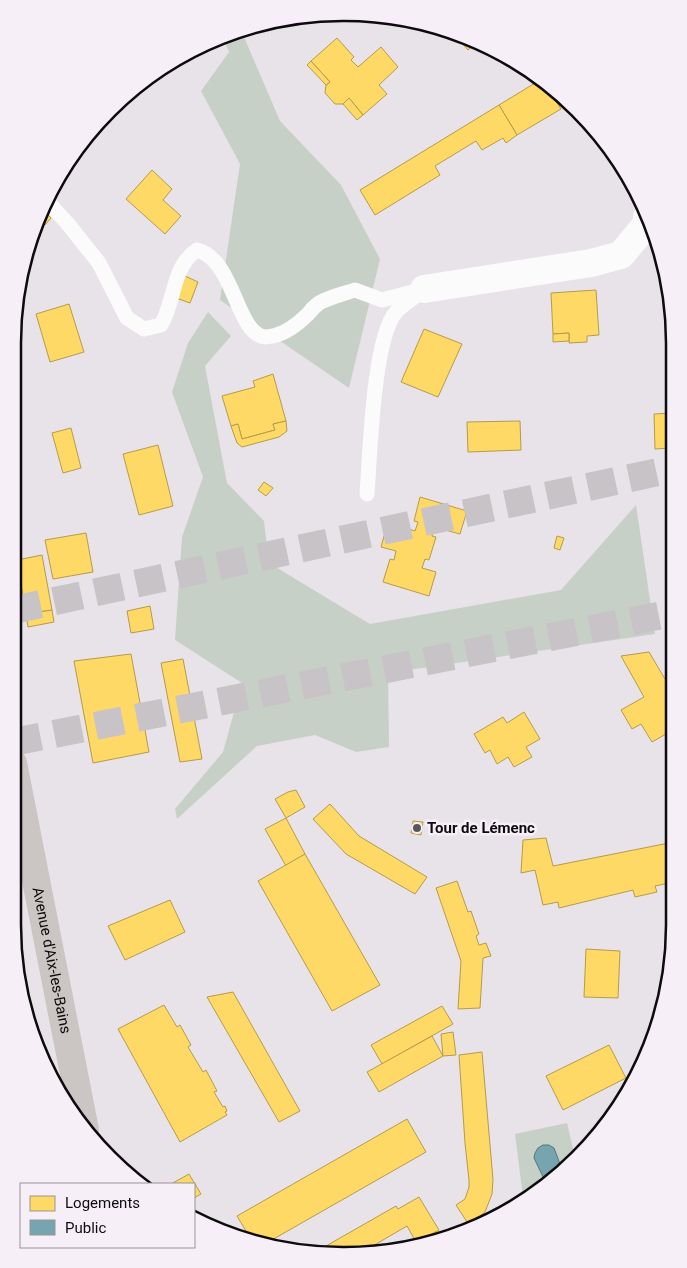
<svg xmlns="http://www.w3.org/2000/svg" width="687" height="1268" font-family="Roboto,sans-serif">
	<rect width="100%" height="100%" fill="#e8e3e8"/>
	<g fill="#c7d0c6">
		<path d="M241 30 280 121 341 185 380 259 349 388 220 300 240 164 201 91 229 52 223 37Z"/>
		<path d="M208 312 231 336 205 366 227 483 264 521 269 563 370 624 561 590 636 505 655 634 388 673 389 747 356 752 315 735 257 746 177 819 175 809 223 752 242 683 175 640 182 537 203 477 172 392 188 343Z"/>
		<path d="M567 1123 575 1157 562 1173 523 1197 515 1134Z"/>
	</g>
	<g fill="#ffd966" stroke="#b69b4b">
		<path d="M439 27 450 30 477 42 468 50 455 35 453 37H446Z"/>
		<path d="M337 38 354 57 351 60 358 67 381 47 398 67 379 85 387 94 363 115 349 98 343 104H335L325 93 326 85 330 82 311 61Z"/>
		<path d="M311 61 330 82 326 85 307 65Z"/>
		<path d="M540 80 546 86 561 109 517 135 499 105Z"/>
		<path d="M349 98 363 115 357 120 343 104Z"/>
		<path d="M499 105 517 135 506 143 503 138 482 150 476 141 435 166 440 175 375 215 360 190Z"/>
		<path d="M152 170 172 189 163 200 181 216 165 234 126 199Z"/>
		<path d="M44 211 51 218 45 225 40 219Z"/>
		<path d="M185 276 198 282 190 303 176 298Z"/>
		<path d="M596 290 599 335 587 336V342L569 343V333L553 334 551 293Z"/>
		<path d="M69 304 84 352 50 362 36 314Z"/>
		<path d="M424 329 462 344 438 397 401 382Z"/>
		<path d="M569 333V341L553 342V334Z"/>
		<path d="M273 374 286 421 273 424 275 430 242 439 238 424 231 426 222 396 255 387 253 381Z"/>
		<path d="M672 413V448L655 449 654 414Z"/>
		<path d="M286 421 287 431 279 437 242 447 237 443 231 426 238 424 242 439 275 430 273 424Z"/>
		<path d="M520 421 521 450 468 452 467 422Z"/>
		<path d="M71 428 81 468 63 473 52 433Z"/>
		<path d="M158 445 173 506 139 515 123 454Z"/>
		<path d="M264 482 273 488 266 496 258 490Z"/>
		<path d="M420 497 467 511 460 534 434 527 432 536 436 537 429 560 425 559 422 568 436 572 429 596 383 582 390 559 394 560 396 551 381 547 388 522 415 531 418 522 414 521Z"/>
		<path d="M86 533 93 572 53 579 45 540Z"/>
		<path d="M557 536 564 538 560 550 554 548Z"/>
		<path d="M42 555 52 610 26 614 17 560Z"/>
		<path d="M150 606 154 629 131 633 127 611Z"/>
		<path d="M52 610 54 622 28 627 26 614Z"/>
		<path d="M649 652 665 679 670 677 673 682V730L652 742 641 724 632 729 621 710 644 697 621 656Z"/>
		<path d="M131 654 149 752 93 763 74 661Z"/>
		<path d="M183 659 202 759 180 762 161 663Z"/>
		<path d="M524 712 540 739 526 747 532 757 514 767 508 757 497 764 490 750 485 753 474 734 503 717 507 723Z"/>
		<path d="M296 790 305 807 286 818 275 799 288 792Z"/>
		<path d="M330 804 359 836 427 877 415 894 346 854 313 819Z"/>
		<path d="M286 818 305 854 286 866 265 829Z"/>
		<path d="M413 821 423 822 421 835 411 833Z"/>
		<path d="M546 838 553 866 669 843 674 864V882L655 886 657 892 635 897 633 890 559 908 558 902 543 905 535 870 521 873 523 840Z"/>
		<path d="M305 854 380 985 332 1011 258 881Z"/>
		<path d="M457 881 468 912 471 911 479 934 476 936 479 945 486 943 491 956 483 958 480 1008 458 1009 461 961 436 888Z"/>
		<path d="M170 900 185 932 125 960 108 926Z"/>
		<path d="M586 949 620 951 618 998 584 997Z"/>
		<path d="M233 992 300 1111 279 1122 207 997Z"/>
		<path d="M164 1005 177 1027 180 1025 191 1045 188 1047 203 1072 206 1070 217 1091 214 1092 223 1107 225 1106 227 1111 225 1112 227 1115 180 1142 118 1029Z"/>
		<path d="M442 1006 453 1024 382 1064 371 1045Z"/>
		<path d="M453 1032 456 1055 443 1056 441 1034Z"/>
		<path d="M432 1036 443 1056 379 1092 367 1072Z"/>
		<path d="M609 1045 626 1078 563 1110 546 1076Z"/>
		<path d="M482 1052 493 1180 492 1194 485 1212 469 1225 456 1205 465 1199 469 1187V1180L465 1143 459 1055Z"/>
		<path d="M407 1119 426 1152 263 1245 252 1241 237 1216Z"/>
		<path d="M189 1174 201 1194 194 1198V1184H171Z"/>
		<path d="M419 1197 439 1230 416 1242 407 1226 359 1254 319 1250 396 1206 398 1209Z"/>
	</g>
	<path fill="#76a5af" stroke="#56777e" d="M543 1145H549L554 1148 563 1172 546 1183 534 1158 535 1153 538 1148Z"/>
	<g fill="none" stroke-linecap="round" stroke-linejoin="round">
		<g stroke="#c7c3c7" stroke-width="28" stroke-dasharray="28 14" stroke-linecap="butt">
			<path d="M13 610 672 469"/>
			<path d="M13 742 673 613"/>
		</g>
		<g stroke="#fcfbfc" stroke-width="15">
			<path d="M47 201 68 224 99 263 127 318 144 329 161 325C175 302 172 266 197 250 235 260 236 334 265 337 268 337 270 336 273 336 287 333 298 324 308 314 311 310 315 306 319 303 330 297 343 294 355 290L382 300 424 289"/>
			<path d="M367 494C370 456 373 338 396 312 402 305 412 299 420 293"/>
		</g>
		<path stroke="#fcfbfc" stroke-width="28" d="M424 289 591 263 621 255 646 225 647 217"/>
		<path stroke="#cbc6c3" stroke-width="28" id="s1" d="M13 763 85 1130"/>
	</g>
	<circle fill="#5a575a" stroke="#f6eff7" stroke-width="2" cx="417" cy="828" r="5"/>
	<g text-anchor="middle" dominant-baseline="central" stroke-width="5" stroke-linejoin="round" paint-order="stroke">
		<g font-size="15" font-weight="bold" fill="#0d0b0d" stroke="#f6eff7" text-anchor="start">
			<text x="427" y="828">Tour de Lémenc</text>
		</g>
		<g font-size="15" fill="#0d0b0d" stroke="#f6eff7">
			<text stroke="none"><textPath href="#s1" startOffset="201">Avenue d'Aix-les-Bains</textPath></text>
		</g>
	</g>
	<path d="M0 0H687V1268H0ZM343 21H344A322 322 0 0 1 666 343V925A322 322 0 0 1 344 1247H343A322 322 0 0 1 21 925V343A322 322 0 0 1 343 21Z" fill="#f6eff7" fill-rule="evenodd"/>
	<path fill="none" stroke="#0d0b0d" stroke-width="2.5" d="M343 21H344A322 322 0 0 1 666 343V925A322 322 0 0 1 344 1247H343A322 322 0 0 1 21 925V343A322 322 0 0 1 343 21Z"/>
	<rect x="20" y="1183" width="175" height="65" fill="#f6eff7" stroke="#999499"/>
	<rect x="30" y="1196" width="25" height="15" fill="#ffd966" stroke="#999499"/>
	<text x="65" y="1208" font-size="15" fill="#0d0b0d">Logements</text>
	<rect x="30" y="1220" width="25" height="15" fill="#76a5af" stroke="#999499"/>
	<text x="65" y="1233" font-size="15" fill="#0d0b0d">Public</text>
</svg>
